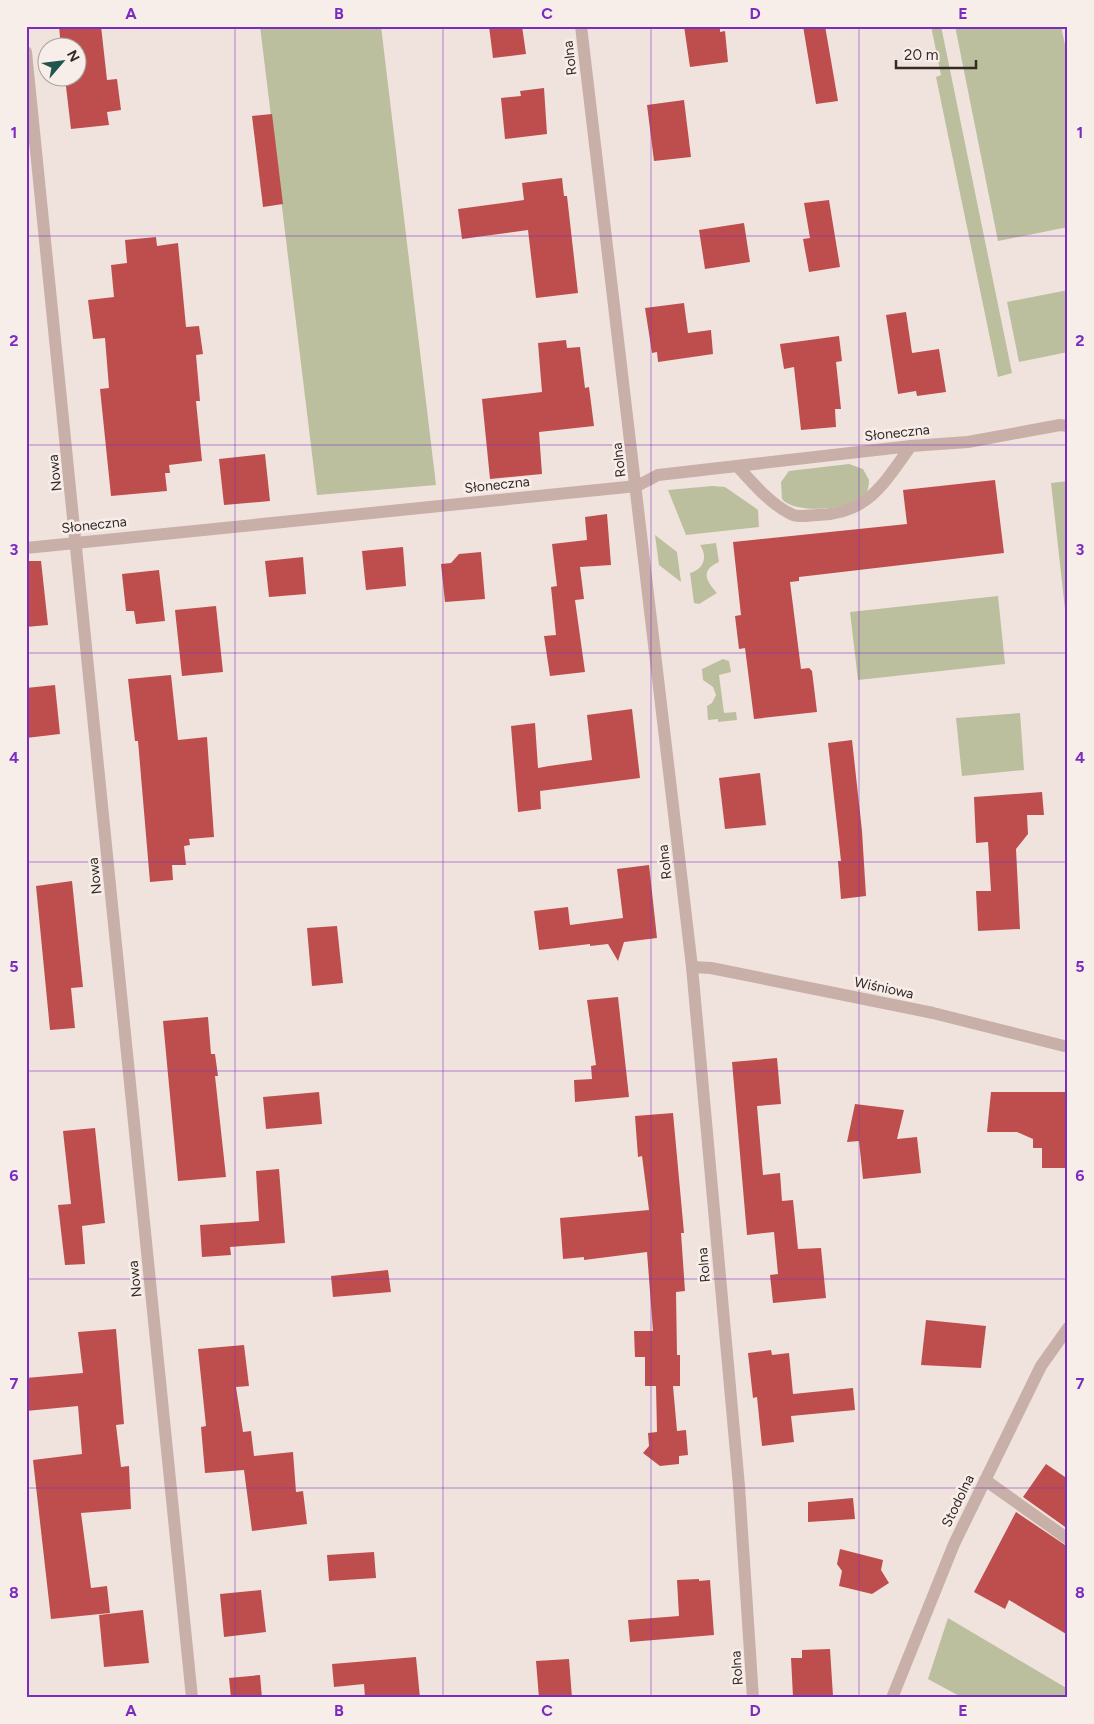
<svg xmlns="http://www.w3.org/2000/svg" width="1094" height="1724" font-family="Figtree,sans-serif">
	<rect width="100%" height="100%" fill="#f0e3dd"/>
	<g fill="#bbbf9d">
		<path d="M260 26H381L436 485 317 495Z"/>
		<path d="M931 26H941L1012 373 998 377 936 77 941 75Z"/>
		<path d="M955 26H1061L1068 59V227L998 241Z"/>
		<path d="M1068 290V352L1019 362 1007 302Z"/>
		<path d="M849 464 863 469 869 480C869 486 868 491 865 495 851 510 796 515 782 499L781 482 789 471Z"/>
		<path d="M1068 481V617L1066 618 1051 483Z"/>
		<path d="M712 486 725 487 754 507 758 510 759 527 686 535 668 490Z"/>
		<path d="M655 535 677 552 681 582 659 565Z"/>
		<path d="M716 543 719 562C700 570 706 581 717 593L699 604 694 603 690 573C704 569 708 557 700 545Z"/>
		<path d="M998 596 1005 664 858 680 850 612Z"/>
		<path d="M723 659 729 661 731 672 719 675 724 713 736 712 737 720 718 722V719L708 720 707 706 712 703 716 695 713 687 703 680 702 669Z"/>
		<path d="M1020 713 1024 770 962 776 956 718Z"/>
		<path d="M948 1618 1068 1689V1698H963L928 1679Z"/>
	</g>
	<g fill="#be4e4d">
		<path d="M59 26H101L107 80 117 79 121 110 107 112 109 125 71 129 65 78H78V48H61Z"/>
		<path d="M489 26H522L526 54 493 58Z"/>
		<path d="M684 26H720V32L725 31 728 62 690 67Z"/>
		<path d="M803 26H825L838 101 816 104Z"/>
		<path d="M544 88 547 134 505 139 501 98 521 96 520 91Z"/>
		<path d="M684 100 691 157 654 161 647 105Z"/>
		<path d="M272 114 283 204 263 207 252 116Z"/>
		<path d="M562 178 564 196H567L578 293 536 298 528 230 462 239 458 209 524 200 522 183Z"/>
		<path d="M829 200 840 267 809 272 803 239 810 238 804 203Z"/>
		<path d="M744 223 750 262 705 269 699 230Z"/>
		<path d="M156 237 157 246 178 243 186 327 199 326 203 354 196 355 200 401H196L202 461 169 465 170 473H165L167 491 111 496 100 389 109 388 105 338 93 339 88 300 114 297 111 265 127 263 125 240Z"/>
		<path d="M684 303 688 333 711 330 713 354 658 362 657 352 652 353 645 308Z"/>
		<path d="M906 312 912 353 939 349 946 392 917 396 916 391 898 394 886 315Z"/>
		<path d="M839 336 842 361 836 362 841 409H835L836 427 801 430 794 367 784 369 780 344Z"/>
		<path d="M566 340 567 348 580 347 585 388 589 387 594 426 539 432 542 474 490 479 482 399 542 392 538 343Z"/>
		<path d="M265 454 270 501 224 505 219 459Z"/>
		<path d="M995 480 1004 553 799 577V581L790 582 801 669 809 668 812 671 817 712 754 719 745 648 739 649 735 616 741 615 733 542 907 524 903 490Z"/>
		<path d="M607 514 611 565 580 567 584 599 575 600 585 672 550 676 544 636 556 635 551 587 557 586 552 544 587 540 585 517Z"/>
		<path d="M403 547 406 586 366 590 362 551Z"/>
		<path d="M481 552 485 599 445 602 441 564 451 563 459 554Z"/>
		<path d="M303 557 306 594 269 597 265 561Z"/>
		<path d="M26 561H41L48 625 26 627Z"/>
		<path d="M159 570 165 621 136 624 134 611H126L122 574Z"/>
		<path d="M216 606 223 672 182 676 175 610Z"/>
		<path d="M171 675 178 740 207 737 214 837 189 839 190 845 184 846 186 865H172L173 880 150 882 138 741H135L128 679Z"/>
		<path d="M55 685 60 734 26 738V688Z"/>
		<path d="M632 709 640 778 540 791 541 809 518 812 511 726 535 723 538 768 549 766 592 760 587 715Z"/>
		<path d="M852 740 862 831 866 896 841 899 838 861H841L828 743Z"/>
		<path d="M760 773 766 825 725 829 719 778Z"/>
		<path d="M1042 792 1044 815H1027L1028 834 1016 849 1020 929 978 931 976 891H991L988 842 976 843 974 797Z"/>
		<path d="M649 865 657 938 624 942 618 961 608 944 590 946V944L539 950 534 911 568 907 570 925 623 918 617 869Z"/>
		<path d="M72 881 83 987 71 988 75 1028 50 1030 36 886Z"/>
		<path d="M337 926 343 983 312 986 307 928Z"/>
		<path d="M618 997 629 1097 575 1102 574 1080 592 1079 591 1066 596 1065 587 1000Z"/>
		<path d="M208 1017 211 1054H215L218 1076H215L226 1177 178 1181 163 1021Z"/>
		<path d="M777 1058 781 1104 757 1106 763 1175 780 1173 782 1201 793 1200 798 1249 821 1248 826 1298 773 1303 770 1275 778 1274 774 1232 747 1235 732 1062Z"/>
		<path d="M319 1092 322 1124 266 1129 263 1097Z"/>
		<path d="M991 1092H1068V1168H1042V1148H1033V1139L1017 1132H987Z"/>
		<path d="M855 1104 904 1110 897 1139 917 1137 921 1173 863 1179 859 1141 847 1142Z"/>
		<path d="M673 1113 684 1233H681L685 1291 676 1292 677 1355H680V1386H673L677 1431 686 1430 688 1455 679 1456V1464L660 1466 643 1453 649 1446 648 1433 657 1432 656 1386H645V1357H635L634 1331H653L647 1252 584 1260V1257L563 1259 560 1218 649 1210 642 1156 638 1157 635 1116Z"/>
		<path d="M95 1128 105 1223 82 1226 85 1264 65 1265 58 1205 71 1204 63 1131Z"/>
		<path d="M279 1169 285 1243 230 1247 231 1255 202 1257 200 1225 259 1221 256 1171Z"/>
		<path d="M388 1270 391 1292 333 1297 331 1276Z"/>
		<path d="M926 1320 986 1326 981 1368 921 1365Z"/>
		<path d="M116 1329 124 1424 116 1425 121 1467 129 1466 131 1509 81 1513 91 1588 107 1586 110 1613 51 1619 33 1460 82 1454 78 1406 26 1411V1378L83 1373 78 1332Z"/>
		<path d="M244 1345 249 1386 236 1387 243 1432 251 1431 254 1456 293 1452 296 1492 303 1491 307 1524 252 1531 244 1470 205 1473 201 1427 206 1426 198 1349Z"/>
		<path d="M771 1350 772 1355 789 1353 793 1394 853 1388 855 1410 791 1416 794 1442 762 1446 757 1397 753 1398 748 1353Z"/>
		<path d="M1046 1464 1068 1479V1529L1023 1497Z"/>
		<path d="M853 1498 855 1519 808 1522V1502Z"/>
		<path d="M1016 1512 1068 1547V1635L1009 1600 1005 1609 974 1592Z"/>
		<path d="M840 1549 883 1560 881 1570 889 1583 872 1594 839 1586 842 1571 837 1564Z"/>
		<path d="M374 1552 376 1578 329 1581 327 1555Z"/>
		<path d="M699 1579V1581L710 1580 714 1635 630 1642 628 1620 679 1616 677 1580Z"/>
		<path d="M261 1590 266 1632 224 1637 220 1594Z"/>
		<path d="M143 1610 149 1663 104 1667 99 1615Z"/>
		<path d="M830 1649 833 1696 793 1697 791 1658H802V1650Z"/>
		<path d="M416 1657 420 1698H365L364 1684 334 1687 332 1664Z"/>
		<path d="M569 1659 572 1698H539L536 1661Z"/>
		<path d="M260 1675 262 1698H231L229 1678Z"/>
	</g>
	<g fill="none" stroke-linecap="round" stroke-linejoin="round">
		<g stroke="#c8b0a9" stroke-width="12">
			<path d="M737 466C753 483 770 504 791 514 798 518 810 515 818 515 868 514 884 483 911 446"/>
			<path d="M637 486 658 475 911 446 968 442 1060 425 1068 426"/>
			<path d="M985 1480 1068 1539"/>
		</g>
		<g stroke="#c8b0a9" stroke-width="12">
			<path d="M581 26 692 967 739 1486 753 1698"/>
			<path d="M26 52 192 1698"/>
			<path d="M26 548 637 486"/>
			<path d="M692 967 711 968 933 1013 1068 1047"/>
		</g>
		<path stroke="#c8b0a9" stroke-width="12" d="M892 1698 954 1544 1041 1366 1068 1328"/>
	</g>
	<path fill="none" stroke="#7b2cbf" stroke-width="1" stroke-opacity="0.55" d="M235 26V1698M443 26V1698M651 26V1698M859 26V1698M26 236H1068M26 445H1068M26 653H1068M26 862H1068M26 1071H1068M26 1279H1068M26 1488H1068"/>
	<g text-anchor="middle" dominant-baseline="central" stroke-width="5" stroke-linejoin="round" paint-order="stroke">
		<g font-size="14" fill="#362a29" stroke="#f8eee9">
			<text transform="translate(570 58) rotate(-97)">Rolna</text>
			<text transform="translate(897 433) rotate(-6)">Słoneczna</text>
			<text transform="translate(619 460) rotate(-97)">Rolna</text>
			<text transform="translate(55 473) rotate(-96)">Nowa</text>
			<text transform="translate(497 485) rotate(-6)">Słoneczna</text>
			<text transform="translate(94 525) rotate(-6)">Słoneczna</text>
			<text transform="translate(665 862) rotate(-97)">Rolna</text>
			<text transform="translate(95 876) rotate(-96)">Nowa</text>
			<text transform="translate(884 988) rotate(12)">Wiśniowa</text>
			<text transform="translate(704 1265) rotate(-95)">Rolna</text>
			<text transform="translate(135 1279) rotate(-96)">Nowa</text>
			<text transform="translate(958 1501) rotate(-64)">Stodolna</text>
			<text transform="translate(737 1668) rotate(-94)">Rolna</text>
		</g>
	</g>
	<rect width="1094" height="1724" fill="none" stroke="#f8eee9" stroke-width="55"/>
	<g transform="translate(62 62) rotate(62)"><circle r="24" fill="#f8eee9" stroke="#aaa09c"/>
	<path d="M0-4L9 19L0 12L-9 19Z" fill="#21544c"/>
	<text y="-8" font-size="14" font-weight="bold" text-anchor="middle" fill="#362a29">N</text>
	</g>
	<path d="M896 60v8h80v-8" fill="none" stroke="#362a29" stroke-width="2.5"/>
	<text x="904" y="60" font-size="15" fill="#362a29" stroke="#f8eee9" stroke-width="4" paint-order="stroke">20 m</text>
	<rect x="28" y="28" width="1038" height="1668" fill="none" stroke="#7b2cbf" stroke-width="2"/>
	<g font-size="16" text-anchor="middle" font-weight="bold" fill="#7b2cbf">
		<text x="131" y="19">A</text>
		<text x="339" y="19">B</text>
		<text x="547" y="19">C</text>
		<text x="755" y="19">D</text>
		<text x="963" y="19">E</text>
		<text x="14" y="138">1</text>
		<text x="1080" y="138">1</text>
		<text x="14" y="346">2</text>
		<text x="1080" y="346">2</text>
		<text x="14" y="555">3</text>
		<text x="1080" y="555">3</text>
		<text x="14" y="763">4</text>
		<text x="1080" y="763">4</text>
		<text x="14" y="972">5</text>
		<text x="1080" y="972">5</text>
		<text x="14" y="1181">6</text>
		<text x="1080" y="1181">6</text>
		<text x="14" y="1389">7</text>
		<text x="1080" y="1389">7</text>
		<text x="14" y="1598">8</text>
		<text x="1080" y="1598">8</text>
		<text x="131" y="1716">A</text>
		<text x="339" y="1716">B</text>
		<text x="547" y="1716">C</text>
		<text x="755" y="1716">D</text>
		<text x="963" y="1716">E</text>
	</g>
</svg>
